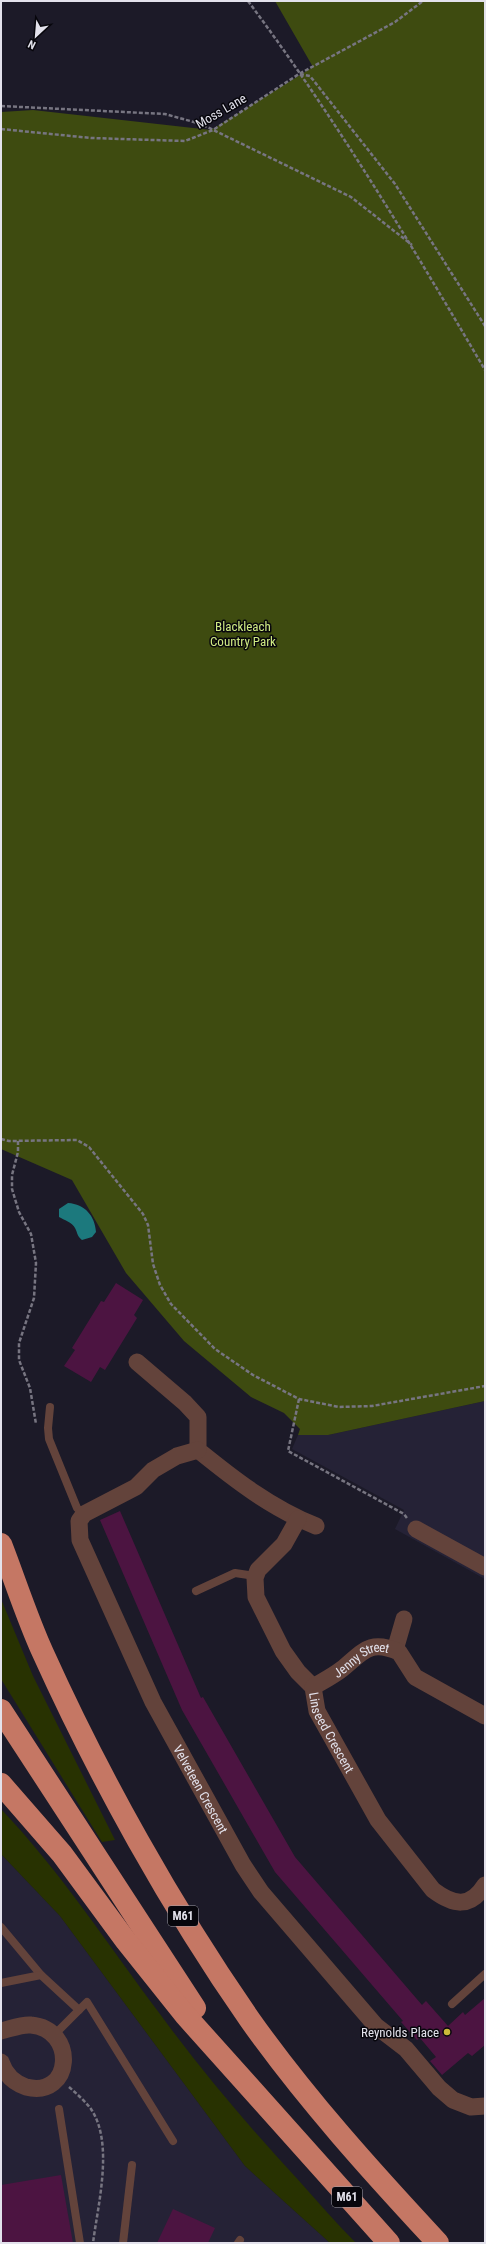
<svg xmlns="http://www.w3.org/2000/svg" width="486" height="2244" font-family="'Roboto Condensed',sans-serif">
	<rect width="100%" height="100%" fill="#1c1a28"/>
	<g fill="#252236">
		<path d="M485 1401V1579L395 1529 404 1510 292 1449 298 1435H328Z"/>
		<path d="M1 1854 60 1916 245 2166 330 2243H1Z"/>
	</g>
	<g fill="#283201">
		<path d="M1 1599 33 1676 115 1840 102 1842 1 1679Z"/>
		<path d="M1 1809C61 1872 108 1945 160 2014 203 2073 251 2129 301 2183 319 2203 337 2224 356 2243H330L245 2166 60 1916 1 1854Z"/>
	</g>
	<path fill="#3e4b10" d="M275 1H485V1401L328 1435H298L300 1429 284 1413 251 1397 184 1341 126 1273 72 1180 1 1149V112L33 110 211 130 313 67Z"/>
	<path fill="#1c797d" d="M68 1203C85 1204 95 1216 96 1232L92 1237 82 1240C77 1236 78 1234 75 1228 72 1222 64 1220 59 1217V1209Z"/>
	<g fill="#4c1441">
		<path d="M116 1283 143 1300 134 1315 137 1318 105 1370 100 1367 91 1382 64 1366 75 1350 72 1348 101 1301 104 1302Z"/>
		<path d="M120 1511 201 1698 203 1697 295 1857 422 2005 426 2001 448 2026 463 2012 465 2015 485 1998V2045L472 2056 468 2053 442 2075 430 2061 436 2057 420 2038 417 2040 401 2022 403 2021 275 1872 182 1710 100 1520Z"/>
		<path d="M61 2175 73 2243H1V2185Z"/>
		<path d="M173 2209 215 2228 208 2243H157Z"/>
	</g>
	<g fill="none" stroke-linecap="round" stroke-linejoin="round">
		<g stroke="#777581" stroke-width="2.5" stroke-dasharray="4 2" stroke-linecap="butt">
			<path d="M248 1C336 119 411 244 485 370"/>
			<path d="M300 74 310 76 395 184 485 326"/>
			<path d="M1 106 165 114 201 124 351 197 412 245"/>
			<path d="M1 129 91 138 185 141 213 130 299 74 395 22 423 1"/>
			<path d="M1 1139 9 1141 77 1140 89 1147 143 1214 148 1225 153 1264 160 1285 171 1304 215 1349 253 1375 299 1399 339 1407 372 1406 485 1386"/>
			<path d="M18 1141V1152L12 1175V1189L19 1212 31 1234 36 1263 34 1298 19 1343V1360L30 1388 36 1424"/>
			<path d="M299 1399 288 1451 404 1514 407 1518"/>
			<path d="M69 2087C77 2094 85 2101 91 2109 114 2143 98 2204 93 2243"/>
		</g>
		<g stroke="#63433b" stroke-width="8">
			<path d="M50 1407 48 1428 49 1439 77 1508 84 1514"/>
			<path d="M196 1591 235 1573 255 1576"/>
			<path d="M1 1927 41 1975"/>
			<path d="M1 1983 41 1975 79 2010"/>
			<path d="M452 2004 485 1974"/>
			<path d="M53 2036 87 2002 173 2141"/>
			<path d="M59 2109 80 2243"/>
			<path d="M123 2243 132 2165"/>
			<path d="M238 2243 240 2240"/>
		</g>
		<g stroke="#63433b" stroke-width="17">
			<path d="M137 1362 185 1403 198 1417V1450C235 1480 271 1508 316 1526"/>
			<path id="s1" d="M198 1450 177 1456 153 1470 136 1487 84 1514 79 1521 80 1540 153 1702 243 1865 261 1892 376 2026 406 2049 439 2088 453 2100 471 2107 485 2106"/>
			<path id="s2" d="M298 1519 284 1544 258 1570 255 1578 256 1597 283 1651 298 1672 313 1687 317 1711 378 1820 433 1890C453 1905 470 1909 485 1885"/>
			<path d="M416 1529 485 1567"/>
			<path d="M395 1650 404 1619"/>
			<path id="s3" d="M313 1687C323 1681 333 1676 342 1669 363 1652 369 1639 399 1652L415 1677 485 1716"/>
			<path d="M1 2031C10 2029 22 2024 31 2025 77 2029 73 2099 26 2087 14 2083 5 2074 1 2062"/>
		</g>
		<g stroke="#c57764" stroke-width="22">
			<path d="M1 1544C15 1580 27 1618 43 1653 99 1777 172 1908 250 2020 306 2099 372 2172 438 2243"/>
			<path d="M1 1710 195 2008"/>
			<path d="M1 1784 62 1854 126 1941 185 2015 389 2243"/>
		</g>
	</g>
	<circle fill="#cbb939" stroke="#07060c" stroke-width="1.5" cx="447" cy="2032" r="4"/>
	<g text-anchor="middle" dominant-baseline="central" stroke-width="3" stroke-linejoin="round" paint-order="stroke">
		<g fill="#07060c" stroke="#a1a0a9" stroke-width="1">
			<rect x="168" y="1906" width="30" height="20" rx="3"/>
			<rect x="332" y="2187" width="30" height="20" rx="3"/>
		</g>
		<g font-size="12" font-weight="bold" fill="#e3e2ec">
			<text x="183" y="1916">M61</text>
			<text x="347" y="2197">M61</text>
		</g>
		<g font-size="13" fill="#e3e2ec" stroke="#07060c">
			<text transform="translate(221 111) rotate(-30)">Moss Lane</text>
			<text stroke="none"><textPath href="#s3" startOffset="57">Jenny Street</textPath></text>
			<text stroke="none"><textPath href="#s2" startOffset="250">Linseed Crescent</textPath></text>
			<text stroke="none"><textPath href="#s1" startOffset="437">Velveteen Crescent</textPath></text>
		</g>
		<g font-size="13" fill="#d0eb84" stroke="#07060c">
			<text x="243" y="626">Blackleach<tspan x="243" dy="15">Country Park</tspan></text>
		</g>
		<g font-size="13" fill="#e3e2ec" stroke="#07060c" text-anchor="end">
			<text x="439" y="2032">Reynolds Place</text>
		</g>
	</g>
	<rect width="486" height="2244" fill="none" stroke="#e3e2ec" stroke-width="4"/>
	<g transform="translate(36 36) rotate(206)" stroke="#07060c" stroke-width="3" paint-order="stroke">
	<path d="M0-3L7 15L0 10L-7 15Z" fill="#e3e2ec"/>
	<text y="-6" font-size="11" font-weight="bold" text-anchor="middle" fill="#e3e2ec">N</text>
	</g>
</svg>
